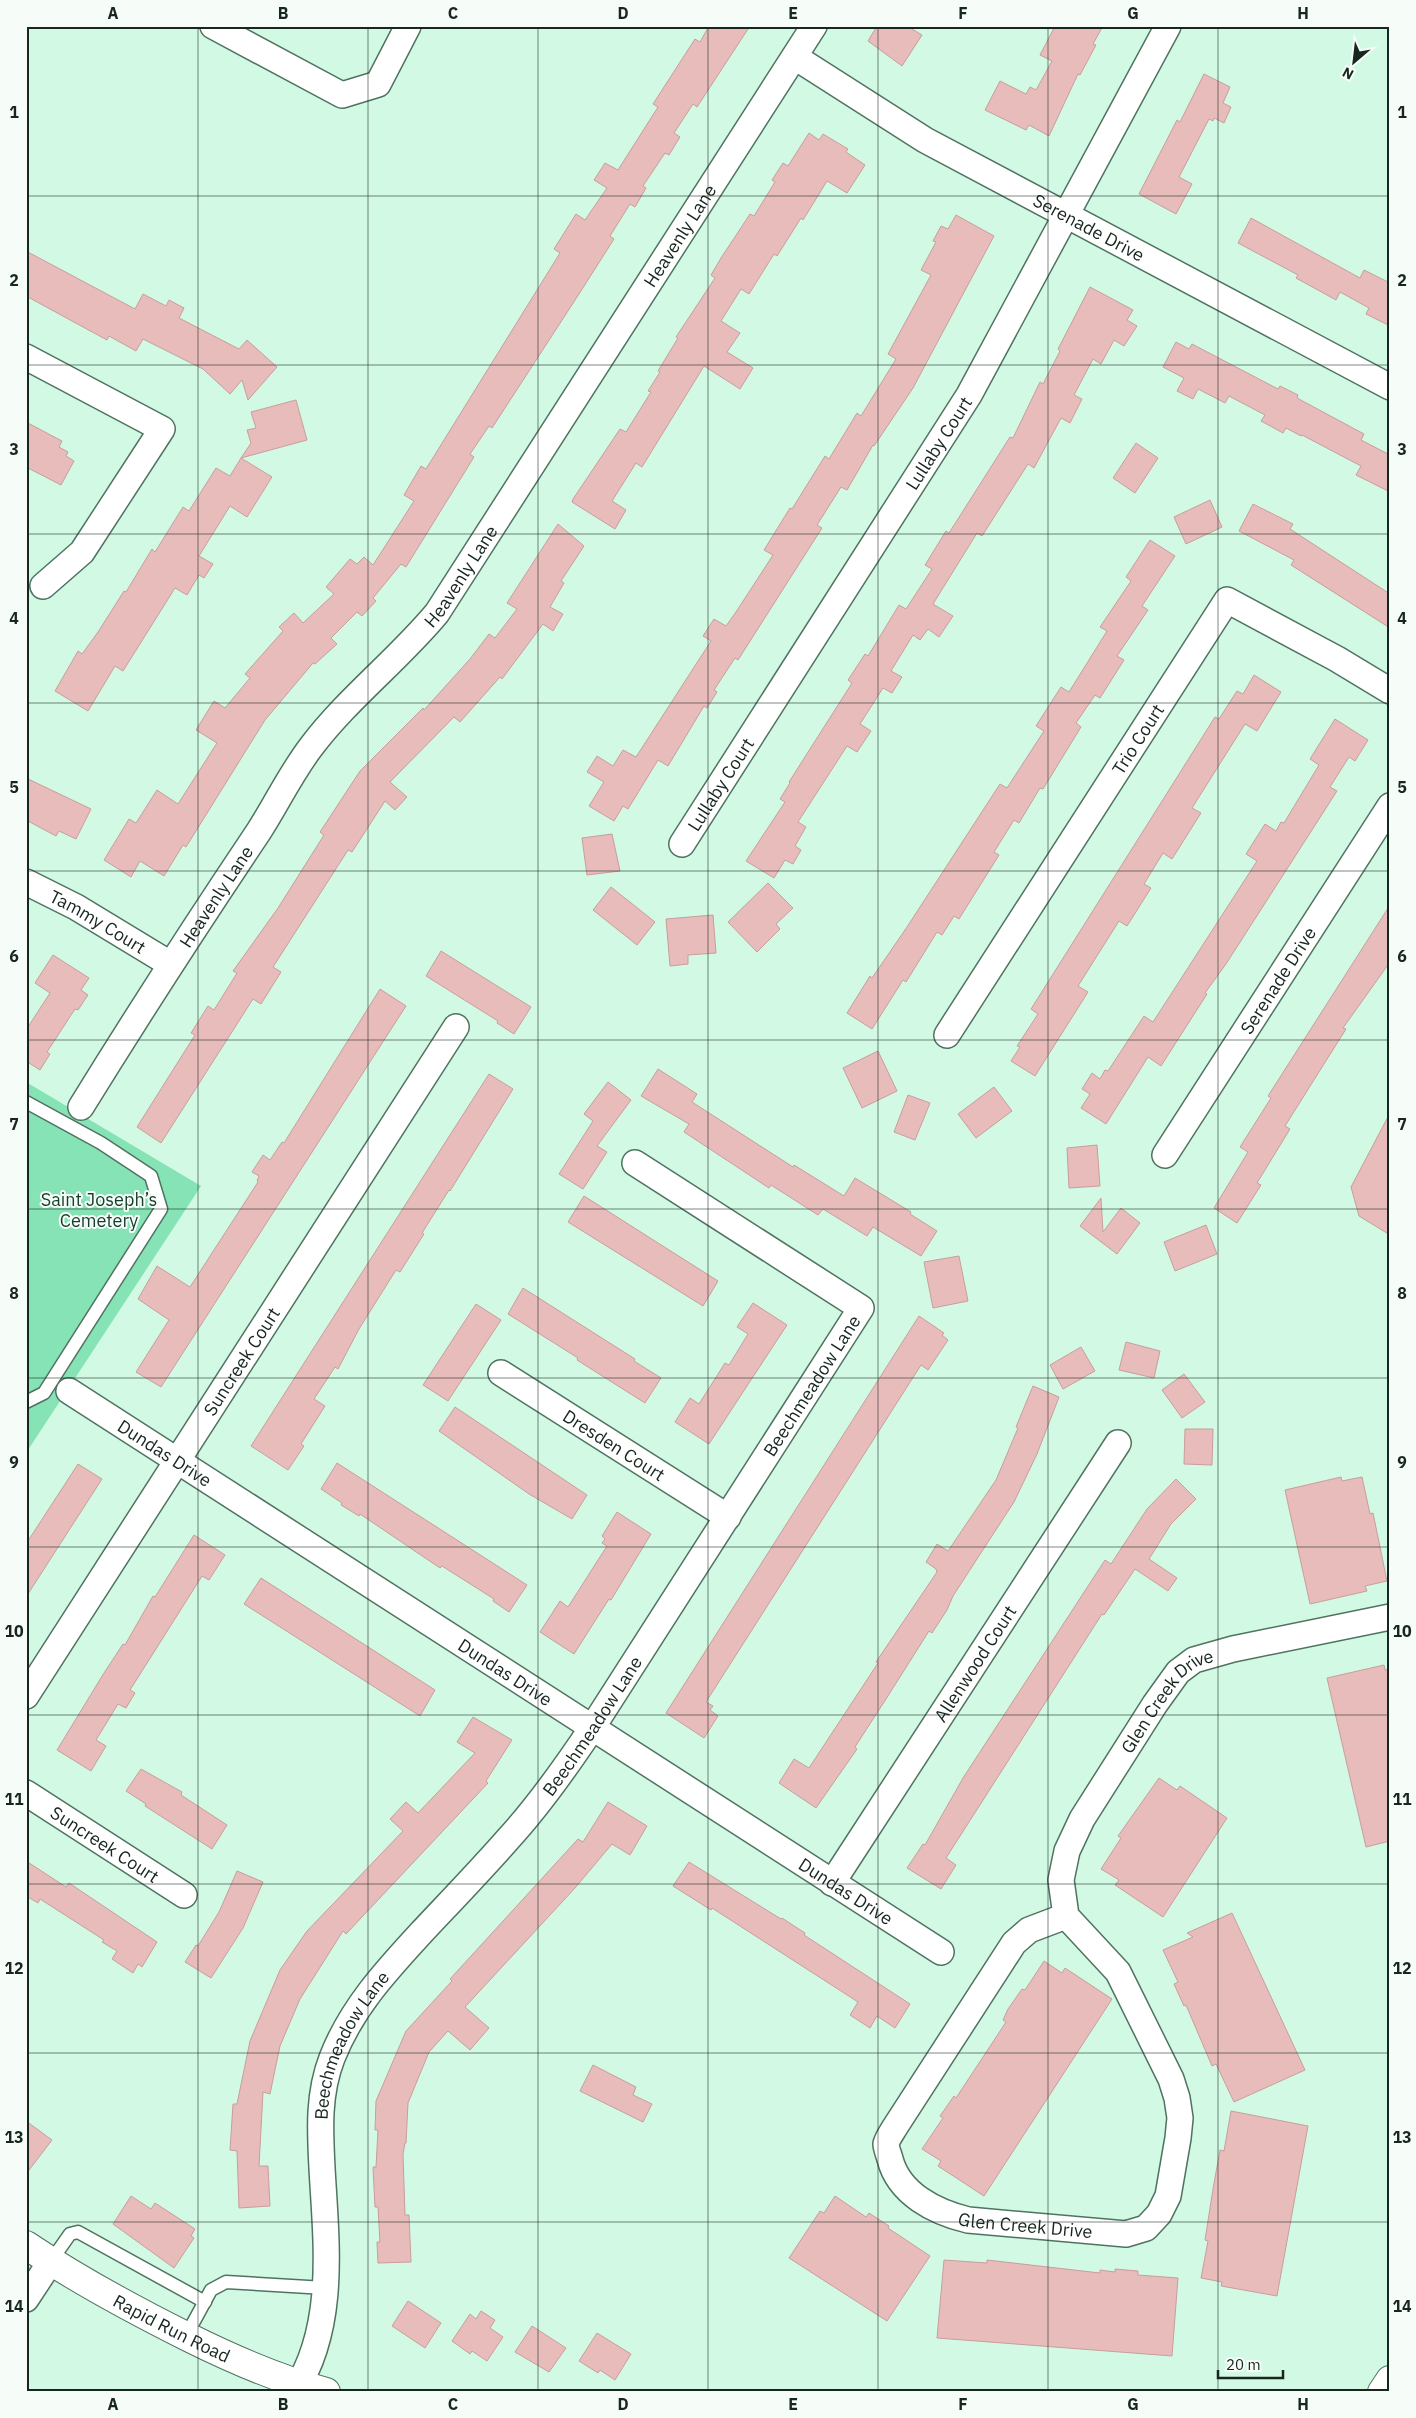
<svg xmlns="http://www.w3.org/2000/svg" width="1416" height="2418" font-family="'IBM Plex Sans',sans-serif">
	<rect width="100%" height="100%" fill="#d2f9e4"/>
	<path fill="#85e3b5" d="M26 1082 201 1186 26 1453Z"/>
	<g fill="#e7bcbb" stroke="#c89e9d">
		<path d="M709 26H750L697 107 693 104 674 133 680 137 669 155 665 153 643 186 646 188 635 207 630 204 610 236 614 239 579 294 492 428 489 426 470 454 474 457 406 567 401 564 373 598 376 601 362 616 357 612 331 638 337 644 315 664 313 663 265 720 186 847 183 845 164 876 140 861 131 877 104 860 129 819 136 823 157 790 178 804 217 743 196 730 214 701 225 708 250 678 245 674 283 631 279 627 294 613 303 623 334 594 326 587 350 559 357 564 364 557 373 565 414 501 404 495 421 466 426 469 560 253 554 249 576 214 585 220 607 188 594 180 605 163 618 170 658 107 653 104 695 39 700 42Z"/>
		<path d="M877 26H907L922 35 902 66 868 41Z"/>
		<path d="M1055 26H1103L1093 44 1096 45 1080 75 1078 74 1049 136 1029 125 1026 130 985 110 1000 81 1026 94 1030 87 1036 90 1052 61 1040 55Z"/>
		<path d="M1204 74 1230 87 1223 103 1231 107 1224 123 1214 118 1213 121 1209 119 1179 177 1192 184 1176 214 1139 194 1177 120 1180 122Z"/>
		<path d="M809 133 819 140 823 134 848 149 846 152 865 165 847 193 827 181 803 220 801 218 777 256 774 254 749 294 741 289 721 321 740 333 727 352 753 368 740 389 704 366 642 467 636 463 612 501 626 510 615 529 572 502 573 499 620 429 626 432 651 392 648 391 660 372 658 371 678 338 676 337 715 278 711 275 721 258 750 214 754 216 775 182 772 180 783 163 788 166Z"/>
		<path d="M956 215 994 236 913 388 874 446 873 445 847 490 841 487 817 525 822 528 738 660 735 658 714 690 717 692 707 708 704 706 668 766 658 760 628 809 623 806 614 821 589 806 604 782 587 772 597 756 613 766 623 750 636 757 711 641 703 636 714 619 726 626 736 612 773 555 764 550 790 508 792 509 825 456 829 459 857 413 861 416 896 359 888 354 931 275 921 270 936 242 933 241 941 226 948 229Z"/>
		<path d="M1251 218 1360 278 1364 270 1390 283V326L1366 314 1369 308 1340 292 1336 300 1296 278 1298 275 1238 243Z"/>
		<path d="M26 251 135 309 143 294 166 306 169 300 184 308 179 318 239 349 247 340 277 367 248 400 242 380 230 394 203 369 143 339 136 351 109 336 107 340 26 296Z"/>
		<path d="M1090 287 1133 310 1127 320 1137 326 1124 346 1114 340 1101 364 1093 359 1074 395 1082 399 1070 423 1061 418 1034 468 1028 464 982 536 977 533 933 604 953 616 939 637 928 629 920 640 913 635 891 671 902 677 892 693 883 688 860 724 871 731 857 752 847 746 798 822 806 827 795 846 801 850 793 864 785 860 774 878 746 861 785 802 780 799 790 783 789 782 852 683 848 680 865 654 868 656 899 605 906 609 932 569 925 565 946 531 949 533 1010 437 1013 438 1040 382 1043 384 1060 351 1058 349Z"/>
		<path d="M1176 342 1189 349 1192 344 1278 389 1280 386 1298 395 1297 398 1364 434 1361 440 1390 455V492L1356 475 1361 466 1302 435 1301 436 1286 428 1283 433 1261 421 1265 415 1229 396 1225 403 1198 389 1193 399 1177 391 1184 378 1163 367Z"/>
		<path d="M296 400 307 440 241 458 251 443 247 430 256 428 251 412Z"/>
		<path d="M26 422 62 441 59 447 68 452 66 456 74 461 61 485 26 467Z"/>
		<path d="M1136 443 1158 458 1135 493 1113 478Z"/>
		<path d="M241 458 272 477 247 517 230 506 199 556 213 564 204 578 199 575 187 595 175 588 123 671 115 666 88 711 55 691 78 651 82 654 98 632 124 591 126 592 152 549 155 552 183 507 189 511 216 468 230 476Z"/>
		<path d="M1210 500 1222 527 1186 544 1174 517Z"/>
		<path d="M1253 504 1293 524 1290 529 1390 594V628L1291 565 1294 560 1239 531Z"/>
		<path d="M558 524 584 546 561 581 564 583 550 607 563 614 553 631 543 624 502 679 500 677 460 722 454 717 390 782 407 797 395 810 385 801 352 852 348 850 273 967 281 972 261 1004 253 999 161 1143 137 1127 195 1035 191 1033 208 1006 214 1010 237 973 233 971 278 908 324 835 320 832 360 771 423 708 424 710 470 659 489 634 495 638 517 609 507 603Z"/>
		<path d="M1150 540 1175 556 1142 606 1148 610 1117 656 1124 660 1100 698 1095 695 1076 723 1081 727 1043 789 1040 788 1019 823 1014 820 994 852 999 855 959 919 954 916 942 935 937 932 906 982 903 980 872 1029 847 1013 870 976 872 978 907 927 1000 784 1007 788 1044 731 1036 726 1061 687 1069 692 1107 631 1100 627 1131 581 1126 577Z"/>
		<path d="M1254 675 1281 692 1257 731 1245 724 1192 808 1201 813 1172 859 1163 853 1144 884 1151 888 1127 926 1119 921 1078 986 1088 992 1035 1076 1011 1061 1020 1047 1017 1046 1038 1014 1031 1009 1215 717 1219 719 1237 691 1243 694Z"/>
		<path d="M1335 719 1368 740 1355 761 1349 757 1330 787 1337 791 1226 964 1205 993 1207 994 1161 1066 1148 1057 1106 1124 1081 1108 1090 1094 1082 1089 1092 1073 1100 1079 1105 1070 1108 1071 1144 1016 1153 1022 1257 861 1246 854 1265 824 1276 831 1281 822 1284 823 1319 765 1310 759Z"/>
		<path d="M26 778 91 809 76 839 59 831 56 836 26 820Z"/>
		<path d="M612 834 620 871 587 875 582 838Z"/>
		<path d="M768 883 793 908 776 924 780 929 757 952 728 922Z"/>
		<path d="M611 887 655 922 637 945 593 910Z"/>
		<path d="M1390 905V962L1343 1028 1346 1029 1285 1126 1290 1129 1257 1183 1261 1185 1237 1223 1214 1208 1248 1152 1240 1147 1271 1098 1268 1096Z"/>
		<path d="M713 915 716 953 688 955V964L670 966 666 919Z"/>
		<path d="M441 951 531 1007 514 1034 497 1023 498 1021 426 976Z"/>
		<path d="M53 955 89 978 81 990 88 995 78 1010 75 1009 47 1052 50 1054 40 1070 26 1061V1030L50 993 35 983Z"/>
		<path d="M380 989 406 1006 161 1387 136 1372 169 1320 138 1299 157 1266 190 1287 258 1182 257 1181 259 1176 252 1172 263 1155 270 1160 282 1142 284 1143Z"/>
		<path d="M878 1051 897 1091 862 1108 843 1068Z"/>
		<path d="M658 1069 697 1094 692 1102 793 1167 794 1165 844 1196 855 1178 911 1212 910 1214 937 1231 921 1256 873 1227 867 1236 823 1209 818 1215 771 1185 769 1188 684 1132 689 1124 641 1096Z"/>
		<path d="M489 1074 513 1089 450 1191 449 1190 422 1233 424 1234 400 1272 396 1270 359 1329 338 1369 335 1367 314 1399 325 1406 301 1444 304 1446 288 1470 251 1446Z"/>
		<path d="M608 1082 631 1100 597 1146 607 1152 583 1189 559 1174 593 1121 584 1114Z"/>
		<path d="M994 1087 1012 1111 976 1138 958 1114Z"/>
		<path d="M908 1095 930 1103 915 1140 894 1132Z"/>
		<path d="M1390 1113V1235L1359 1216 1351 1187Z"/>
		<path d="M1097 1145 1100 1186 1069 1188 1067 1148Z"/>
		<path d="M584 1196 718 1281 703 1306 568 1222Z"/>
		<path d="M1101 1198 1103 1232 1121 1208 1140 1223 1117 1254 1080 1226Z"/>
		<path d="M1206 1225 1217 1254 1175 1271 1164 1242Z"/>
		<path d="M959 1256 968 1301 933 1308 924 1262Z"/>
		<path d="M523 1288 635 1359 634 1361 661 1378 645 1403 577 1360 578 1358 508 1314Z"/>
		<path d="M753 1303 787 1325 709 1444 675 1422 690 1398 699 1404 725 1363 729 1365 748 1334 737 1327Z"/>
		<path d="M476 1304 501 1320 448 1401 423 1385Z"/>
		<path d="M919 1316 944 1333 942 1335 948 1340 928 1370 921 1365 706 1702 713 1706 710 1710 718 1716 704 1738 666 1713Z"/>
		<path d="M1126 1342 1160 1351 1154 1378 1119 1370Z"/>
		<path d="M1081 1347 1095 1371 1063 1389 1050 1365Z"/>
		<path d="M1184 1374 1205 1402 1182 1418 1162 1390Z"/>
		<path d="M1033 1386 1059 1397 1037 1454 1014 1502 953 1596 947 1610 932 1633 929 1631 886 1699 855 1747 857 1749 816 1808 779 1783 794 1759 809 1768 878 1663 876 1662 937 1572 936 1569 926 1562 937 1544 948 1551 996 1480 1018 1428 1016 1427Z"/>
		<path d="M455 1407 587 1495 572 1519 529 1494 439 1431Z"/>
		<path d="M1185 1429H1213L1212 1465 1184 1464Z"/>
		<path d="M337 1463 527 1585 509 1612 493 1601 494 1599 442 1566 440 1568 360 1514 359 1516 341 1505 342 1503 321 1489Z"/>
		<path d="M78 1464 102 1479 26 1597V1544Z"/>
		<path d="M1341 1477 1342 1481 1362 1477 1370 1514 1373 1513 1387 1581 1365 1586 1367 1591 1310 1604 1285 1490Z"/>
		<path d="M1176 1479 1196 1499 1171 1524 1149 1559 1177 1578 1168 1591 1135 1569 1104 1615 1102 1614 946 1858 956 1865 941 1889 907 1868 923 1844 925 1845 963 1778 1105 1560 1111 1564 1147 1509Z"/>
		<path d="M617 1512 651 1534 611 1600 609 1599 574 1654 540 1632 560 1601 568 1607 607 1546 602 1543 605 1539 602 1536Z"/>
		<path d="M194 1535 225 1555 209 1580 202 1576 130 1690 135 1693 126 1708 118 1704 96 1740 106 1746 91 1771 57 1750 104 1673 123 1644 125 1645 153 1596 155 1597Z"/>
		<path d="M261 1578 435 1690 420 1716 244 1604Z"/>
		<path d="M1384 1665 1385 1670 1390 1669V1841L1366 1847 1327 1678Z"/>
		<path d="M473 1717 512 1740 486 1781 488 1783 346 1934 343 1931 300 1999 280 2046 270 2094 263 2092 259 2166H268L270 2206 239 2208 237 2151 230 2150 233 2104H237L250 2041 280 1970 307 1931 403 1831 390 1819 406 1802 418 1813 475 1753 457 1742Z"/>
		<path d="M141 1769 182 1792 181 1795 227 1825 212 1849 145 1806 146 1804 126 1791Z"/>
		<path d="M1159 1778 1177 1790 1180 1786 1227 1818 1163 1917 1115 1885 1119 1880 1101 1869 1121 1838 1118 1836Z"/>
		<path d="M608 1802 647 1826 630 1855 612 1844 575 1888 465 2007 489 2028 470 2050 448 2031 429 2052 408 2103 406 2143H405L403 2154 405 2215H409L411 2262 378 2263 377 2242H380L378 2207H375L373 2167H376L378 2130H375L376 2101 406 2031 452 1981 450 1979 578 1839 583 1842Z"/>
		<path d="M26 1861 66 1887 69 1883 157 1942 142 1967 138 1964 133 1973 112 1959 117 1951 102 1942 104 1940 40 1899 38 1903 26 1896Z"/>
		<path d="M689 1862 781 1919 782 1918 805 1933 804 1935 910 2004 895 2028 877 2016 870 2028 850 2015 858 2002 712 1908 711 1910 673 1886Z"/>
		<path d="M237 1871 263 1882 243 1928 211 1978 185 1962 196 1945 198 1946 219 1912Z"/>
		<path d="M1232 1913 1305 2070 1234 2102 1216 2064 1212 2066 1186 2005 1184 2006 1174 1984 1178 1982 1163 1950 1193 1937 1187 1933Z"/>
		<path d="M1044 1961 1062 1973 1065 1968 1112 1999 984 2196 938 2166 941 2161 922 2149 943 2118 940 2116 954 2096 956 2098 1006 2022 1003 2020 1008 2009 1022 1989 1025 1990Z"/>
		<path d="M593 2065 636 2087 633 2095 652 2104 643 2122 580 2091Z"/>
		<path d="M1231 2111 1308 2126 1277 2296 1221 2286 1222 2282 1201 2278 1208 2241 1205 2240 1213 2189 1220 2150 1224 2151Z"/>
		<path d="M26 2121 52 2140 26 2174Z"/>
		<path d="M131 2196 151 2209 155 2203 195 2229 191 2236 194 2238 174 2268 113 2224Z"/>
		<path d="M835 2196 866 2217 869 2213 889 2226 888 2228 930 2256 887 2321 789 2258 820 2211 824 2213Z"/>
		<path d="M944 2260 987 2263V2260L1100 2273V2270L1115 2272V2269L1138 2271V2275L1178 2278 1172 2356 937 2338Z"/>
		<path d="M408 2301 441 2323 425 2348 392 2326Z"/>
		<path d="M481 2311 495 2320 490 2328 503 2337 487 2361 472 2351 470 2354 452 2341 470 2314 476 2319Z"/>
		<path d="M532 2326 566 2348 549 2372 515 2352Z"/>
		<path d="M597 2333 631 2354 615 2380 600 2370 598 2373 579 2361Z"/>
	</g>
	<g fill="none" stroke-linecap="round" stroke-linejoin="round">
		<g stroke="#507361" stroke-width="15">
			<g id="service">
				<path d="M26 1102 101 1143 151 1176 161 1209 44 1393 26 1402"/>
				<path d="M51 2261 70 2234 78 2232 205 2302"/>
				<path d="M186 2336 211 2290 226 2282 325 2288"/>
			</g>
		</g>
		<g stroke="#507361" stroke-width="28">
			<g id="minor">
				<path d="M213 26 342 95 378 84 408 26"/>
				<path id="s1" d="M795 57 925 140 1390 387"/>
				<path d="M26 357 162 429 82 552 43 586"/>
				<path id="s2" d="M682 844 969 395 1168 26"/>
				<path id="s3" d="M26 882 76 907 170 964"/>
				<path id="s4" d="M947 1035 1227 600 1337 659 1390 691"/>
				<path id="s5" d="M81 1107C139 1013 198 922 259 831 277 803 291 773 311 747 348 698 398 660 437 613L814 26"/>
				<path id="s6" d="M1165 1155 1390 806"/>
				<path id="s7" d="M501 1373 728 1517"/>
				<path id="s8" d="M69 1391 941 1952"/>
				<path id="s9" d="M26 1696 456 1027"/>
				<path id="s10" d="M26 1793 184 1895"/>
				<path id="s11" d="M832 1883 1118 1443"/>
				<path id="s12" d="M1066 1916 1029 1930 1014 1943 895 2127C892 2132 887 2139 886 2144 886 2148 889 2155 890 2159 899 2194 935 2212 968 2220L1126 2234 1146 2228 1159 2214 1168 2196 1178 2138 1180 2118 1177 2098 1171 2079 1118 1972 1066 1916 1061 1880 1067 1851 1082 1819 1155 1704 1178 1672 1194 1660 1233 1649 1390 1617"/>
				<path d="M26 2299 51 2261"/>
				<path id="s13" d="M294 2392C337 2327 326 2241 322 2168 320 2130 318 2094 332 2058 351 2009 385 1972 420 1934 450 1902 480 1871 509 1838 540 1804 566 1767 592 1728L861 1308 635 1163"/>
			</g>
		</g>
		<g stroke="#507361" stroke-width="30">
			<g id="tertiary">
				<path id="s14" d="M26 2245C78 2280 132 2309 188 2337 232 2359 278 2379 326 2392"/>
				<path d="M1382 2392 1390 2380"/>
			</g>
		</g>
		<use href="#service" stroke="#fff" stroke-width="12"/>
		<use href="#minor" stroke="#fff" stroke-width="25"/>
		<use href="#tertiary" stroke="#fff" stroke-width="28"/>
	</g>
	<path fill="none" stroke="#17261e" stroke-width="1" stroke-opacity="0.55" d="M198 26V2392M368 26V2392M538 26V2392M708 26V2392M878 26V2392M1048 26V2392M1218 26V2392M26 196H1390M26 365H1390M26 534H1390M26 703H1390M26 871H1390M26 1040H1390M26 1209H1390M26 1378H1390M26 1547H1390M26 1715H1390M26 1884H1390M26 2053H1390M26 2222H1390"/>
	<g text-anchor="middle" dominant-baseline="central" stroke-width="4" stroke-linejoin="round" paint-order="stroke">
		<g font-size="18" fill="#17261e" stroke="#f6fdf9">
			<text stroke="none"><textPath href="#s1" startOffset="340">Serenade Drive</textPath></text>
			<text stroke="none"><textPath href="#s5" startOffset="1060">Heavenly Lane</textPath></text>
			<text stroke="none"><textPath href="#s2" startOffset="476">Lullaby Court</textPath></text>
			<text stroke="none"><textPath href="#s5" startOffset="655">Heavenly Lane</textPath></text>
			<text stroke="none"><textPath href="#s4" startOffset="352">Trio Court</textPath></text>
			<text stroke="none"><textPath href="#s2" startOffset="71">Lullaby Court</textPath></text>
			<text stroke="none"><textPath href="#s5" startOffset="250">Heavenly Lane</textPath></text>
			<text stroke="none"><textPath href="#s3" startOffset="82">Tammy Court</textPath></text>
			<text stroke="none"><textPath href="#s6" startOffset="208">Serenade Drive</textPath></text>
			<text stroke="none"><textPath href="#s9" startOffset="398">Suncreek Court</textPath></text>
			<text stroke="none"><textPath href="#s13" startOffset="1170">Beechmeadow Lane</textPath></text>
			<text stroke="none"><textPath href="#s7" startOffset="134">Dresden Court</textPath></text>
			<text stroke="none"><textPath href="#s8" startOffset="114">Dundas Drive</textPath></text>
			<text stroke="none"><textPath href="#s11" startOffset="262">Allenwood Court</textPath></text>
			<text stroke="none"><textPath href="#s8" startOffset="519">Dundas Drive</textPath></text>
			<text stroke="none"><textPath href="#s12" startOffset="1200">Glen Creek Drive</textPath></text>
			<text stroke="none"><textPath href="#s13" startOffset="765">Beechmeadow Lane</textPath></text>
			<text stroke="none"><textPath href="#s10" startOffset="94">Suncreek Court</textPath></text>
			<text stroke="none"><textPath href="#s8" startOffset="924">Dundas Drive</textPath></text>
			<text stroke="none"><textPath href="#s13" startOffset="360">Beechmeadow Lane</textPath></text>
			<text stroke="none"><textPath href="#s12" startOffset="475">Glen Creek Drive</textPath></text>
			<text stroke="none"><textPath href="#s14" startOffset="168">Rapid Run Road</textPath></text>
		</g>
		<g font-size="18" fill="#143e2b" stroke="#f6fdf9">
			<text x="99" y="1199">Saint Joseph’s<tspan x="99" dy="21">Cemetery</tspan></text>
		</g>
	</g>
	<rect width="1416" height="2418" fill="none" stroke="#f6fdf9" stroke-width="55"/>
	<g transform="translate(1354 62) rotate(208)" stroke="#f6fdf9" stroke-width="4" paint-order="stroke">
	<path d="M0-4L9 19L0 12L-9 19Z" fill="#17261e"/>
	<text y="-8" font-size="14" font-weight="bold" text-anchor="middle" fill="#17261e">N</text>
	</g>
	<path d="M1218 2370v8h65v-8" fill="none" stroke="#17261e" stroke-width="2.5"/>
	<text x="1226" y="2370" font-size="15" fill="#17261e" stroke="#f6fdf9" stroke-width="4" paint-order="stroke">20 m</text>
	<rect x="28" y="28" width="1360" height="2362" fill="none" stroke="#17261e" stroke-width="2"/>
	<g font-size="16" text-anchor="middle" font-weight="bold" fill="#17261e">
		<text x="113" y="19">A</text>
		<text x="283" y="19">B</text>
		<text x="453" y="19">C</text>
		<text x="623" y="19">D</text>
		<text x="793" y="19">E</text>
		<text x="963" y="19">F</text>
		<text x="1133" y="19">G</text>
		<text x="1303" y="19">H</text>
		<text x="14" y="118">1</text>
		<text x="1402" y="118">1</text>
		<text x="14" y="286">2</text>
		<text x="1402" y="286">2</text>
		<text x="14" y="455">3</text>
		<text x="1402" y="455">3</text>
		<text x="14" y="624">4</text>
		<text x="1402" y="624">4</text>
		<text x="14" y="793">5</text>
		<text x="1402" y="793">5</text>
		<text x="14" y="962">6</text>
		<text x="1402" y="962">6</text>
		<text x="14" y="1130">7</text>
		<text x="1402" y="1130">7</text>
		<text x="14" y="1299">8</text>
		<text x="1402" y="1299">8</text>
		<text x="14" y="1468">9</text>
		<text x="1402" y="1468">9</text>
		<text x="14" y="1637">10</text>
		<text x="1402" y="1637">10</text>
		<text x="14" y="1805">11</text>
		<text x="1402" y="1805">11</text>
		<text x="14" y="1974">12</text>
		<text x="1402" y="1974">12</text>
		<text x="14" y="2143">13</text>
		<text x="1402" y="2143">13</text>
		<text x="14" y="2312">14</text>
		<text x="1402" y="2312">14</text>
		<text x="113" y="2410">A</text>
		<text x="283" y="2410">B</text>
		<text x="453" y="2410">C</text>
		<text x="623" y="2410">D</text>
		<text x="793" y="2410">E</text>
		<text x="963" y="2410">F</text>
		<text x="1133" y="2410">G</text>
		<text x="1303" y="2410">H</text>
	</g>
</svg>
